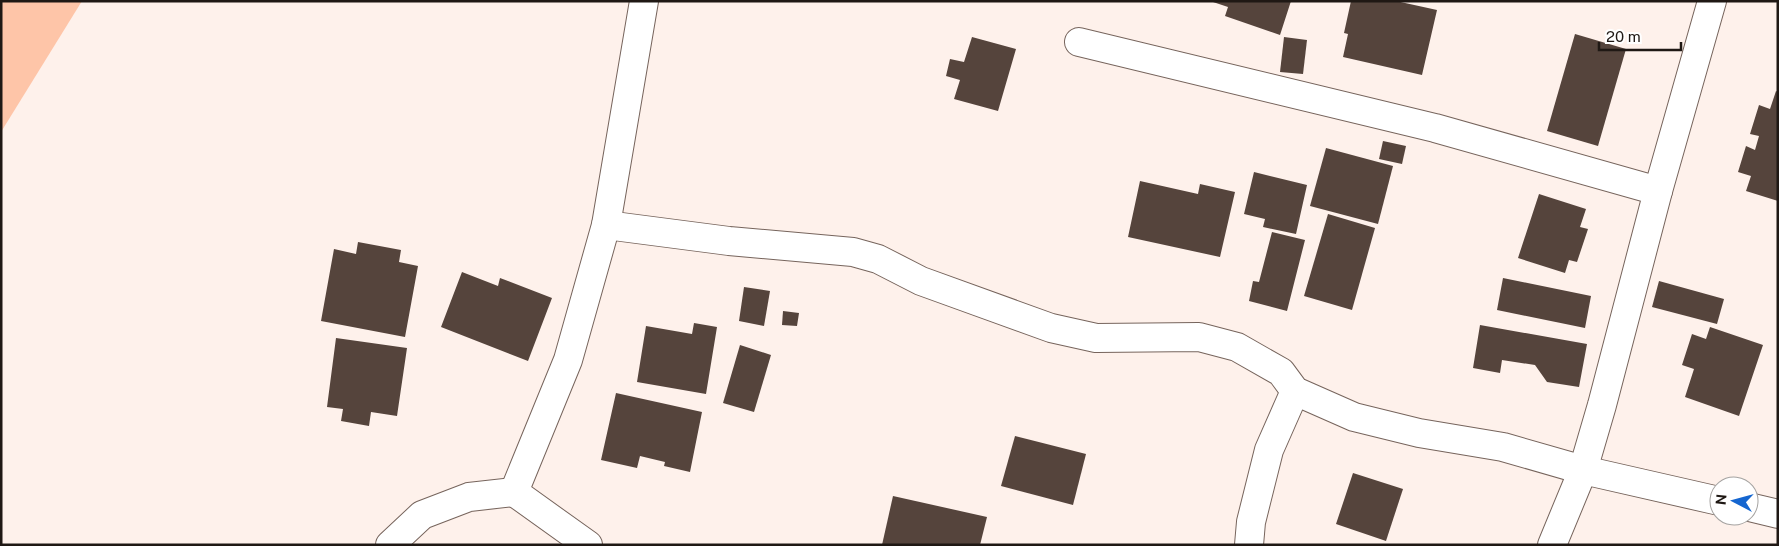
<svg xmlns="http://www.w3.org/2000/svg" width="1779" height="546" font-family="'Public Sans',sans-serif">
	<rect width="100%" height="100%" fill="#fef1eb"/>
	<path fill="#fec5a8" d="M1 1H82L1 132Z"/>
	<g fill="#55443c">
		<path d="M1210 1H1291L1280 35 1225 16 1228 7Z"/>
		<path d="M1351 1H1396L1437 10 1422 75 1343 57 1348 34 1344 33Z"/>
		<path d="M1575 34 1626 49 1598 146 1547 131Z"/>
		<path d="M972 37 1016 49 998 111 954 99 960 80 946 76 950 59 964 62Z"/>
		<path d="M1284 37 1307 40 1303 74 1280 72Z"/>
		<path d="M1776 91 1778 92V201L1746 191 1751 176 1738 172 1746 146 1755 150 1759 136 1750 134 1759 105 1770 109Z"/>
		<path d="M1383 141 1406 146 1402 164 1379 159Z"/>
		<path d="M1326 148 1393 166 1378 224 1310 206Z"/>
		<path d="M1254 172 1307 185 1296 234 1263 227 1265 219 1244 214Z"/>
		<path d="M1140 181 1198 194 1200 184 1235 192 1220 257 1128 237Z"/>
		<path d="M1539 194 1586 209 1580 227 1588 229 1577 262 1569 260 1565 273 1518 258Z"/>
		<path d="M1328 214 1375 228 1352 310 1304 296Z"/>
		<path d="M1272 232 1305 240 1287 311 1249 301 1253 281 1259 282Z"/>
		<path d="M358 242 401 250 399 262 418 266 405 337 321 321 334 249 356 254Z"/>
		<path d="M462 272 498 286 500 278 552 298 528 361 441 327Z"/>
		<path d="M1503 278 1591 296 1585 328 1497 310Z"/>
		<path d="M1659 281 1724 299 1717 324 1652 307Z"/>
		<path d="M744 287 770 291 764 326 739 321Z"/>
		<path d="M783 311 799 313 797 326 782 325Z"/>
		<path d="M694 323 717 327 706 394 637 382 646 326 692 334Z"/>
		<path d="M1480 325 1587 344 1579 387 1547 382 1535 365 1502 360 1500 373 1473 368Z"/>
		<path d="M1710 327 1763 345 1739 416 1685 397 1694 369 1682 365 1692 334 1706 339Z"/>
		<path d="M336 338 407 348 397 416 371 412 369 426 341 421 343 409 327 407Z"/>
		<path d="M740 345 771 355 754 412 723 403Z"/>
		<path d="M616 393 702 412 690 472 664 466 665 462 640 456 637 468 601 460Z"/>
		<path d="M1015 436 1086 454 1073 505 1001 486Z"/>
		<path d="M1353 473 1403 489 1386 541 1336 524Z"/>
		<path d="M893 496 987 517 980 545H882Z"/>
	</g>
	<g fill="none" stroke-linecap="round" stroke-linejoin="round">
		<g stroke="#76645c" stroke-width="30">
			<g id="minor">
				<path d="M1079 42 1435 128 1658 191"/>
				<path d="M606 225 729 241 853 252 878 259 921 281 1051 328 1096 338 1199 337 1237 347 1281 372 1295 391 1354 417 1419 433 1503 447 1583 470 1719 501"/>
				<path d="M1749 507 1778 514"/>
				<path d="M390 545 422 515 469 497 514 492"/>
				<path d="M588 545 514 492 568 360 606 225 644 1"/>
				<path d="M1249 545 1251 522 1269 450 1295 391"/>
				<path d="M1552 545 1583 470 1602 405 1658 191 1712 1"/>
			</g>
		</g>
		<use href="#minor" stroke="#fff" stroke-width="28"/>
	</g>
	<rect width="1779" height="546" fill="none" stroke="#1f1814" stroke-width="5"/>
	<g transform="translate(1734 501) rotate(276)"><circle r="24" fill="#ffffff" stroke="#a5a3a1"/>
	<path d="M0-4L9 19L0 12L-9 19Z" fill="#1566d0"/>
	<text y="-8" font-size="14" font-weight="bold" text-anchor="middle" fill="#1f1814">N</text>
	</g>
	<path d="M1599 42v8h82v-8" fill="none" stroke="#1f1814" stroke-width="2.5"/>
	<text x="1606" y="42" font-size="15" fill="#1f1814" stroke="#ffffff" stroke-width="4" paint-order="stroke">20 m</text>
</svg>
